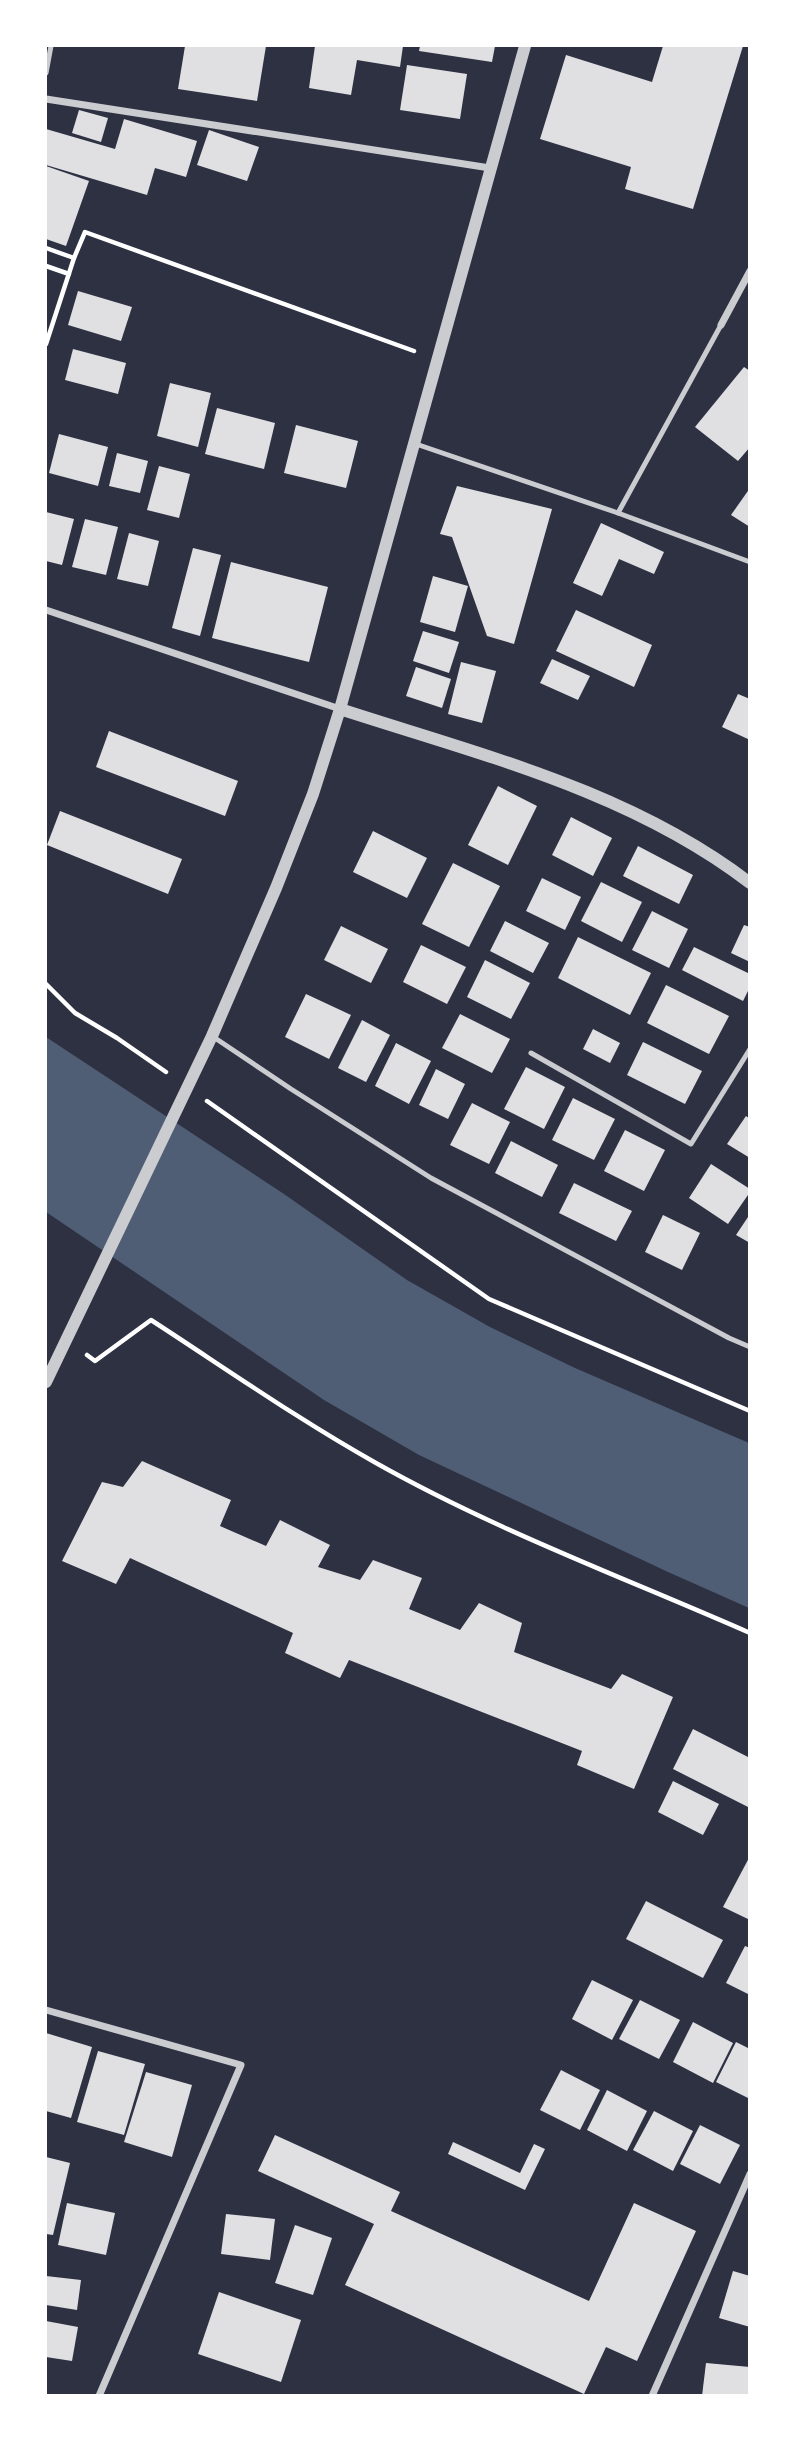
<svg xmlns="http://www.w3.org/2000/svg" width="795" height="2441" font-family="Mulish,sans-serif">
	<rect width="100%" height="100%" fill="#2d3142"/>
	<path fill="#4f5d75" d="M46 1037 284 1194 407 1280 490 1327 575 1368 749 1443V1608L668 1572 419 1455 324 1400 46 1212Z"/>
	<g fill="#e0e0e3">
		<path d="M185 46H266L257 101 178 89Z"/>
		<path d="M315 46H403L400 67 357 60 351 95 309 88Z"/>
		<path d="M420 46H495L492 62 419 51Z"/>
		<path d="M663 46H743L693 209 625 189 631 167 540 139 566 55 652 82Z"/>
		<path d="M407 65 467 74 460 119 400 110Z"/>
		<path d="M79 110 108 118 101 142 72 133Z"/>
		<path d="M124 119 197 141 186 177 155 168 147 195 46 165V129L115 149Z"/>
		<path d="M209 130 259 147 247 181 197 165Z"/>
		<path d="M46 166 89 181 66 246 46 239Z"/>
		<path d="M78 291 132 307 121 341 68 325Z"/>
		<path d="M73 349 126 363 118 394 65 380Z"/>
		<path d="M744 367 750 371V447L738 461 695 427Z"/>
		<path d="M170 383 211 393 198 447 157 436Z"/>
		<path d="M217 408 275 423 264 469 205 454Z"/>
		<path d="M296 425 358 441 346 488 284 473Z"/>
		<path d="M59 434 108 447 98 486 49 473Z"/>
		<path d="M117 453 148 461 140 493 109 486Z"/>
		<path d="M159 466 190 474 179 518 147 510Z"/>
		<path d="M457 486 552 509 514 644 487 636 452 537 440 534Z"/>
		<path d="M750 488V527L731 515Z"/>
		<path d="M46 512 74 519 62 565 46 561Z"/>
		<path d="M85 519 118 527 106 575 72 567Z"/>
		<path d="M601 523 664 552 654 574 619 559 602 596 573 583Z"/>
		<path d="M129 533 159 541 148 586 117 579Z"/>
		<path d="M193 548 221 555 200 636 172 628Z"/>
		<path d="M231 562 328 587 309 662 212 638Z"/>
		<path d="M433 576 468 586 455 632 420 622Z"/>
		<path d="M576 610 652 645 634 687 556 651Z"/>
		<path d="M423 631 459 642 449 673 413 661Z"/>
		<path d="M552 659 590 676 578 700 540 683Z"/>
		<path d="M461 662 496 671 482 723 448 714Z"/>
		<path d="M416 667 451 679 442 708 406 696Z"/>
		<path d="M738 694 750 699V740L722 727Z"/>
		<path d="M109 731 238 781 225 816 96 767Z"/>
		<path d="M498 786 537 806 508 865 468 845Z"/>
		<path d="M60 811 182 859 168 894 47 845Z"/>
		<path d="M571 817 612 838 593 876 552 855Z"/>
		<path d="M373 831 427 858 407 898 353 872Z"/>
		<path d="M638 846 693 875 679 904 623 876Z"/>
		<path d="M453 863 500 886 469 947 422 924Z"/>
		<path d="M542 878 581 897 565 930 526 911Z"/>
		<path d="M601 882 642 902 622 942 581 921Z"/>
		<path d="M652 911 688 929 669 968 632 950Z"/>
		<path d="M505 921 549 943 533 973 490 951Z"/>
		<path d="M744 925 750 927V962L731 953Z"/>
		<path d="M341 926 388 949 371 983 324 960Z"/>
		<path d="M578 937 651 973 630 1015 558 978Z"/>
		<path d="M421 945 466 967 447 1004 403 982Z"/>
		<path d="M694 947 750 974V987L743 1001 682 970Z"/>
		<path d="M485 960 530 983 511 1019 467 997Z"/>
		<path d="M666 985 729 1016 709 1054 647 1023Z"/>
		<path d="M306 994 351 1015 329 1059 285 1037Z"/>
		<path d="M460 1014 510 1039 492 1073 442 1048Z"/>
		<path d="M362 1020 390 1035 366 1082 338 1068Z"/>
		<path d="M593 1029 620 1043 610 1063 583 1049Z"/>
		<path d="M643 1042 702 1071 685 1104 627 1075Z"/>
		<path d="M396 1043 431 1061 409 1104 375 1086Z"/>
		<path d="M526 1067 565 1087 544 1129 504 1109Z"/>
		<path d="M436 1069 465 1084 448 1119 419 1105Z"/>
		<path d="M573 1098 615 1119 594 1160 552 1140Z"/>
		<path d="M472 1103 510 1122 489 1164 450 1145Z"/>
		<path d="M746 1116 750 1119V1158L727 1144Z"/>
		<path d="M625 1130 665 1150 644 1191 604 1171Z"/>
		<path d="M511 1141 558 1165 542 1197 495 1173Z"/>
		<path d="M711 1164 750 1189V1192L728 1224 689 1198Z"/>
		<path d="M574 1183 632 1211 616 1241 559 1213Z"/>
		<path d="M750 1214V1243L736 1235Z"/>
		<path d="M663 1215 700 1233 682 1270 645 1252Z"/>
		<path d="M142 1461 231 1500 220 1526 266 1546 280 1520 330 1545 318 1567 360 1580 373 1560 422 1578 409 1609 460 1630 479 1603 522 1623 514 1652 611 1689 622 1674 673 1697 634 1789 577 1765 582 1751 349 1660 340 1678 285 1653 293 1633 130 1558 116 1584 62 1561 102 1482 123 1487Z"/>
		<path d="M693 1729 750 1758V1808L673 1769Z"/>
		<path d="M673 1781 719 1804 703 1835 658 1812Z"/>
		<path d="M750 1856V1920L723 1907Z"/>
		<path d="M646 1901 723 1940 703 1978 626 1939Z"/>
		<path d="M745 1946 750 1948V1995L726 1983Z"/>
		<path d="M592 1980 633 2000 612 2040 572 2019Z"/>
		<path d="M640 2000 680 2020 659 2059 619 2039Z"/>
		<path d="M693 2022 733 2043 713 2083 673 2062Z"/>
		<path d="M46 2033 92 2047 71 2118 46 2111Z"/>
		<path d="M736 2042 750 2049V2099L716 2082Z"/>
		<path d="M98 2051 145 2064 124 2135 77 2122Z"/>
		<path d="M561 2070 600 2090 580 2130 540 2110Z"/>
		<path d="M146 2072 192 2085 172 2157 124 2142Z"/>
		<path d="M607 2090 647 2111 627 2151 587 2130Z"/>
		<path d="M654 2111 693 2131 673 2171 633 2150Z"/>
		<path d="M700 2125 740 2145 720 2184 680 2164Z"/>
		<path d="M275 2135 400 2192 391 2211 589 2301 634 2203 696 2231 637 2361 606 2347 584 2394 345 2285 374 2224 258 2171Z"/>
		<path d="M453 2142 520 2173 534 2144 545 2149 525 2190 448 2154Z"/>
		<path d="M46 2157 70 2163 53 2235 46 2234Z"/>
		<path d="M67 2203 115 2213 106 2255 58 2245Z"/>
		<path d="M226 2214 275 2219 270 2260 221 2254Z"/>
		<path d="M295 2225 332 2238 313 2295 275 2283Z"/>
		<path d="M733 2271 750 2276V2327L719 2318Z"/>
		<path d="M46 2276 81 2280 77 2310 46 2305Z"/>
		<path d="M219 2292 301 2320 281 2382 198 2354Z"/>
		<path d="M46 2321 78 2327 72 2361 46 2357Z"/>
		<path d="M706 2363 750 2367V2396H702Z"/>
	</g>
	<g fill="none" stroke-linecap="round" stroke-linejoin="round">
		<g stroke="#fff" stroke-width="4.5">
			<path d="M46 248 74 258 85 232 414 351"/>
			<path d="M46 266 69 274"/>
			<path d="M46 344 74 258"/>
			<path d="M46 984 75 1013 117 1038 166 1072"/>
			<path d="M207 1101 489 1299 750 1411"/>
			<path d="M87 1355 95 1361 151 1320C225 1368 299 1420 376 1463 495 1530 625 1578 750 1633"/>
		</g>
		<g stroke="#caccd0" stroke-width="5">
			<path d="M46 73 51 46"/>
			<path d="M416 444 618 513 750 562"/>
			<path d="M618 513 721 325"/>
			<path d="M212 1036 291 1089 431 1178 729 1338 750 1347"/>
			<path d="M531 1053 691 1144 750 1049"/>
		</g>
		<g stroke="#caccd0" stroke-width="7">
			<path d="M46 99 490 168"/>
			<path d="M721 325 750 271"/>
			<path d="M46 610 340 709"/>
			<path d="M46 2010 241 2065 99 2396"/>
			<path d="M652 2396 750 2174"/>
		</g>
		<g stroke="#caccd0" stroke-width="12">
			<path d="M340 709C481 755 630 791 750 883"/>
			<path d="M46 1382 212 1036 276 888 313 794 340 709 525 46"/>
		</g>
	</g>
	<rect width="795" height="2441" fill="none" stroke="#ffffff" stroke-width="94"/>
</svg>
